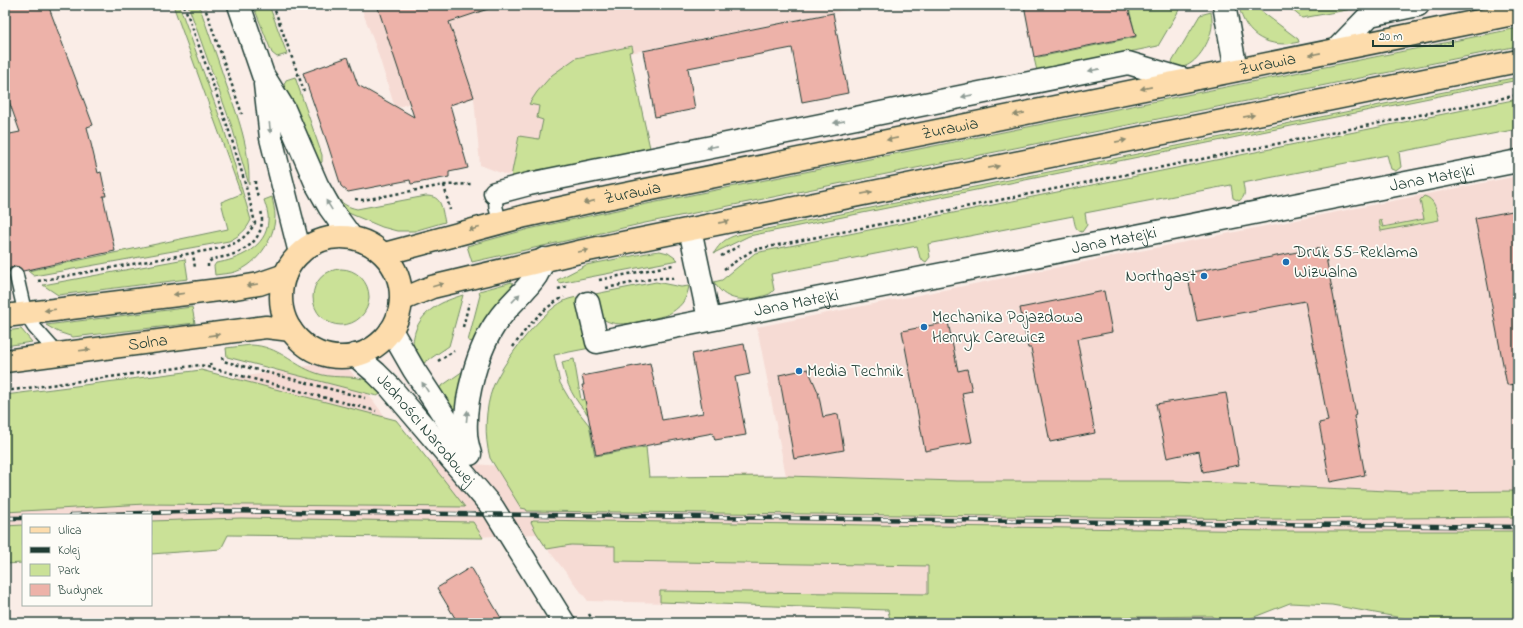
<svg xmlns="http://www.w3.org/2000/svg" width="1523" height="628" font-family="'Indie Flower',sans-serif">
	<rect width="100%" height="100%" fill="#faede7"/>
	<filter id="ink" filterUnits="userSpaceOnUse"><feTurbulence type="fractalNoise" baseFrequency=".025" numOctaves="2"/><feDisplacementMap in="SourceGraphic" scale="8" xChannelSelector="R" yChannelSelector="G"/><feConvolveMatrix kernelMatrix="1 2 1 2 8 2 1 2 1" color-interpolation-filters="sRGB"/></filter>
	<g filter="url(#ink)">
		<g fill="#f6dbd4">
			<path d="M360 5H871L630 53 646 133 569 161 506 175 480 165 474 98 425 114 420 100 395 108 376 47Z"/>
			<path d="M1518 176V613L1328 589 1213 616 1215 623H895L894 620 1198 616 588 601 536 534 476 537 228 535 221 548 151 552V515H23V558H5V405L223 380 313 365 340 357 418 460 501 466 550 480 742 475 786 476 757 327Z"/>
		</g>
		<g fill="#cae197" stroke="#748f66">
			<path d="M173 5H179L224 129 251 220C246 231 239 236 229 241L34 276 28 271 228 229 221 202 241 194Z"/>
			<path d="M188 5H199C208 31 217 57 226 84 238 117 250 148 249 185L232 127Z"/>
			<path d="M253 5H269L287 54 277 57 272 53Z"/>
			<path d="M1128 5H1182L1158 46 1037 71 1034 58 1136 37Z"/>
			<path d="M1253 5 1298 39 1299 42C1270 49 1245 37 1239 6Z"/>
			<path d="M1286 5H1365L1358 8 1302 18Z"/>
			<path d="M1211 12C1212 18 1213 25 1211 31 1209 43 1196 65 1182 67 1179 67 1176 66 1173 66L1172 62 1200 15Z"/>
			<path d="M1518 28V46L645 223 472 262 467 246 529 229 612 211Z"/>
			<path d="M632 46 633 51 629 52 650 148 511 177 519 136 539 139 543 120 537 118 539 106 529 104 537 92 552 75 576 58Z"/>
			<path d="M295 77 322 155V162L318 166 284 85 286 80Z"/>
			<path d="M1518 77V80L749 236 714 253C720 243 726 238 737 235Z"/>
			<path d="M1518 99V129L1399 152 1401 167 1396 171 1391 169 1387 155 1243 183C1244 190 1247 196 1239 201L1233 198 1231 185 1085 213 1087 225 1082 232C1074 230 1075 222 1073 216L928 244 930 257 926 262 920 258 917 246 771 274 774 290C770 295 766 295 760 297 741 302 724 300 714 282L722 280 755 253Z"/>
			<path d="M327 182C340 195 335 204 357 209L426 196C443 196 441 208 445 222L414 231H397L382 227 346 212 340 207Z"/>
			<path d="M1424 196C1435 199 1436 209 1439 220L1381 231 1379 220H1381L1383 227 1424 219 1420 200Z"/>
			<path d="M272 197C273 203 275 210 275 216 275 240 255 268 231 273 226 274 220 274 215 275L214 266 216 263C238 260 267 247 268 221 269 214 266 207 264 200Z"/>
			<path d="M660 251 668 253 678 260 559 283 557 280 586 265 652 252Z"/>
			<path d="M185 259 188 279 58 295 43 285Z"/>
			<circle cx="341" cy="297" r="28"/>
			<path d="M512 282 513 284 489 315 474 342 468 341 480 295 479 291Z"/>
			<path d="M656 282 681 287 689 286C687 300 680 308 667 315 649 319 617 331 602 318L590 348 554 355 560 383 573 405 589 425 595 456 646 447 649 477 786 476 957 481H1175L1409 492 1518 491V517L1273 519 527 511 526 509 521 508 490 458C484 436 485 408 493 387 502 363 541 312 564 301 571 297 582 297 590 295 612 291 634 286 656 282Z"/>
			<path d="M463 295 449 346 421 365C419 359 415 353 414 348 412 342 414 337 415 332 422 310 443 301 463 295Z"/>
			<path d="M192 307 195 323 73 337 58 332 46 325Z"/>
			<path d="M21 329 32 342 5 346V331Z"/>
			<path d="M251 345C279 346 292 365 316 373 332 379 347 375 363 379 370 381 377 387 384 392L377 396 227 357 226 348Z"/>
			<path d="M574 359 581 400 586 399 590 417C573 398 567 387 562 362Z"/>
			<path d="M201 370 396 420 441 476 465 507 145 504 5 512V395Z"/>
			<path d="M463 371 456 414 436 390Z"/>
			<path d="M241 518 473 522 483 538 228 535 221 549 151 554V521Z"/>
			<path d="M533 520 1272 531H1518V623H1429L1332 605 1290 603 1239 623H1215L1213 616 890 620 888 610 660 602V591L928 594V566L615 561V546L571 545 547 549 536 532 531 522Z"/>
			<path d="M23 525V563L5 564V526Z"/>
		</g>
		<g fill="#edb2a9" stroke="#1f3d34">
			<path d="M5 5H48L93 125 87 127 98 173 101 172 106 196H103L115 251 23 271 19 267 15 266 10 268 8 275H5V135L20 132 5 90Z"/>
			<path d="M377 5H487L488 9 449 22 474 97 450 105 468 168 449 172V177L411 184 410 180 348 192 341 186 328 145 303 73 348 57 358 85 414 117Z"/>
			<path d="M1024 5H1127L1136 36 1034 57Z"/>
			<path d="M833 13 848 93 802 102 792 48 688 68 695 109 655 117 643 51Z"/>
			<path d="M1518 210V384L1507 385 1475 218Z"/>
			<path d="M1324 247 1356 415 1354 416 1365 475 1330 482 1319 423 1328 421 1305 301 1197 321 1187 273Z"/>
			<path d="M1104 291 1112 332 1077 339 1095 433 1050 442 1031 348H1028L1020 308Z"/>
			<path d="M948 322 958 371 967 369 972 391 962 393 972 442 925 451 902 331Z"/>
			<path d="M744 344 750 374 735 377 746 435 715 440 713 433 596 455 582 385H584L582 376 650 363 662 420 703 413 692 354Z"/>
			<path d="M808 369 818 392 823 417 838 414 844 450 794 459 779 375Z"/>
			<path d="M1226 393 1239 465 1203 472 1199 451 1167 458 1156 404Z"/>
			<path d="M471 567 504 623H458L437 588Z"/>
		</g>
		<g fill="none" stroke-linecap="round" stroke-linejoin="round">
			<g stroke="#1f3d34" stroke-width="16">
				<g id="service">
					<path d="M495 193 496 208 500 223"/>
					<path d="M16 274 25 313 34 327 57 353"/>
				</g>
			</g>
			<g stroke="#1f3d34" stroke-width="25">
				<g id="minor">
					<path d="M1224 5 1236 70"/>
					<path d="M1337 49 1370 15 1418 5"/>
					<path d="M495 193 529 184 1128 63 1186 80"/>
					<path d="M690 229 709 319"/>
					<path id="s1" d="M588 303 597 342 1518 161"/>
				</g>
			</g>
			<g stroke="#1f3d34" stroke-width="25">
				<g id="tertiary">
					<path d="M239 5 263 75 284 109 317 185 330 208 351 237"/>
					<path d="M265 84 271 138 300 253"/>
					<path d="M391 330 414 370 467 451"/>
					<path id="s2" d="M355 355 376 373 390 387 493 508 564 623"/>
					<path d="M470 454C468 447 466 440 466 433 464 399 478 347 498 320 509 304 525 292 536 276 539 271 542 265 544 259"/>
				</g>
			</g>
			<g stroke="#1f3d34" stroke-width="25">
				<g id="primary">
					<circle cx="341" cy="297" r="60"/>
					<path id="s3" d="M384 254 525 216 607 198 1518 13"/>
					<path d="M401 300 432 287 583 251 1518 61"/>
					<path d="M5 316 235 288 259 284 285 275"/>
					<path id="s4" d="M5 361 266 327 291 330"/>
				</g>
			</g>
			<g stroke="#1f3d34" stroke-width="2.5" stroke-dasharray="3 3" stroke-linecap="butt">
				<path d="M184 5C210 77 238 148 255 223 241 248 219 248 193 253L195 268"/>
				<path d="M204 5 242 114"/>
				<path d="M273 5 304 91"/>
				<path d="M255 181V185L258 197"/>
				<path d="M444 185 450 210"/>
				<path d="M355 199 363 200 444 185 473 184"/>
				<path d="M721 256 739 246"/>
				<path d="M208 267V263C213 257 221 258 228 256 251 249 266 235 261 210"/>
				<path d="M724 269 753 250 1518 95"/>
				<path d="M599 280 673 265"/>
				<path d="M38 281 193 253"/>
				<path d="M606 288 656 278H674"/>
				<path d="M558 289 569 286"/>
				<path d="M463 327 469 303"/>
				<path d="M513 347C527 327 542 308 564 297"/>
				<path d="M222 357 223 361 365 398"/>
				<path d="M438 361 454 351"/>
				<path d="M210 363 211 368"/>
				<path d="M5 391 200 365 376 411"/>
				<path d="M589 614 594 623"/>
			</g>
			<use href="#service" stroke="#fdfcf7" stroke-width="13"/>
			<use href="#minor" stroke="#fdfcf7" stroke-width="22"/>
			<use href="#tertiary" stroke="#fdfcf7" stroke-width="22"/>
			<use href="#primary" stroke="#fddcac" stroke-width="22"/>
			<g stroke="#1f3d34" stroke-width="4.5">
				<g id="rail">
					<path d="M71 515 218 511 1518 527"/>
					<path d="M5 518H23"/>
				</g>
			</g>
			<use href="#rail" stroke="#fdfcf7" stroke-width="3" stroke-dasharray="9" stroke-linecap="butt"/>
		</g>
		<defs><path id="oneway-solid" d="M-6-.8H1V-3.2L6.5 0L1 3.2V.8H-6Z"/></defs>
		<g fill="#8e8c70">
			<use href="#oneway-solid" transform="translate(1315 54) rotate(169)"/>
			<use href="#oneway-solid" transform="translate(1146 88) rotate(169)"/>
			<use href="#oneway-solid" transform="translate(1019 114) rotate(169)"/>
			<use href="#oneway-solid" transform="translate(1249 116) rotate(-11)"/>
			<use href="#oneway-solid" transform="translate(892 139) rotate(169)"/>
			<use href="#oneway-solid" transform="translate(1121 141) rotate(-11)"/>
			<use href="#oneway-solid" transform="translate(994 167) rotate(-11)"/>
			<use href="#oneway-solid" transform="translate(867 193) rotate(-11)"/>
			<use href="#oneway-solid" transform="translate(589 202) rotate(167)"/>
			<use href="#oneway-solid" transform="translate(724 222) rotate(-11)"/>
			<use href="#oneway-solid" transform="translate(474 229) rotate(165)"/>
			<use href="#oneway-solid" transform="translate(583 251) rotate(-12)"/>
			<use href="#oneway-solid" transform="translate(252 285) rotate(171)"/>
			<use href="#oneway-solid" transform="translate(438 285) rotate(-16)"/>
			<use href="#oneway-solid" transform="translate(179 294) rotate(173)"/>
			<use href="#oneway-solid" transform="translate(50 310) rotate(173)"/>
			<use href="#oneway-solid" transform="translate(214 335) rotate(-8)"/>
			<use href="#oneway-solid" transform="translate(85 350) rotate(-7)"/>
		</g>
		<g fill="#8e9c96">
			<use href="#oneway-solid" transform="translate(1094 70) rotate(169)"/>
			<use href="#oneway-solid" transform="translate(967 96) rotate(169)"/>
			<use href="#oneway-solid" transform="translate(839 122) rotate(169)"/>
			<use href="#oneway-solid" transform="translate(270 128) rotate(83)"/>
			<use href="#oneway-solid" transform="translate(712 147) rotate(169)"/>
			<use href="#oneway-solid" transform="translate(329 205) rotate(-122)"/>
			<use href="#oneway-solid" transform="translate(516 298) rotate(-47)"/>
			<use href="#oneway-solid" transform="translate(425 387) rotate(-123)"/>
			<use href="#oneway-solid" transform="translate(467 416) rotate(-84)"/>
		</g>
	</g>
	<g fill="#1f6fb2" stroke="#fdfcf7" stroke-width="1.5">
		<circle cx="1286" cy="262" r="4"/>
		<circle cx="1204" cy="276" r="4"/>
		<circle cx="924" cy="327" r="4"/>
		<circle cx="799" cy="371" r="4"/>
	</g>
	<g text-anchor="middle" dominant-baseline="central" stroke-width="3.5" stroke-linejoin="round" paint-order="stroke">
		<g font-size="17" fill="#1f3d34" stroke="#fdfcf7">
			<text stroke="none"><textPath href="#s3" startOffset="904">Żurawia</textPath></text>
			<text stroke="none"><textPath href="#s3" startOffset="580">Żurawia</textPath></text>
			<text stroke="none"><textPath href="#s1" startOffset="891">Jana Matejki</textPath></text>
			<text stroke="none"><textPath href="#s3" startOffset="256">Żurawia</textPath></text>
			<text stroke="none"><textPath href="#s1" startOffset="567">Jana Matejki</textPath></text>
			<text stroke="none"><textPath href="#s1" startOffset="243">Jana Matejki</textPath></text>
			<text stroke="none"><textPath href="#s4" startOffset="144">Solna</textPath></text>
			<text stroke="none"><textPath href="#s2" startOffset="103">Jedności Narodowej</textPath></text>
		</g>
		<g font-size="17" fill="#1f3d34" stroke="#fdfcf7" text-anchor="start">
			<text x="1294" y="252">Druk 55-Reklama<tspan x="1294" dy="20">Wizualna</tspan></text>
			<text x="1196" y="276" text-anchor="end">Northgast</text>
			<text x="932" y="317">Mechanika Pojazdowa<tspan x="932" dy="20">Henryk Carewicz</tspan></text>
			<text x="807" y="371">Media Technik</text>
		</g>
	</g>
	<rect width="1523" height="628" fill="none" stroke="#fdfcf7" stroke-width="20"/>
	<rect x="10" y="10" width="1503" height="608" fill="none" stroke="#1f3d34" stroke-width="1.5" filter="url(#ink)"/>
	<rect x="22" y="514" width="130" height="92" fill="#fdfcf7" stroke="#a4b0a9"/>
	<rect x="30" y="527" width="20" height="6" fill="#fddcac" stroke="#a4b0a9"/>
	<text x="58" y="534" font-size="12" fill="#1f3d34">Ulica</text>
	<rect x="30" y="547" width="20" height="6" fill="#1f3d34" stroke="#a4b0a9"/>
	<text x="58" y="554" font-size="12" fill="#1f3d34">Kolej</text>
	<rect x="30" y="564" width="20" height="12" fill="#cae197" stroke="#a4b0a9"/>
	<text x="58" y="574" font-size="12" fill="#1f3d34">Park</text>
	<rect x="30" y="584" width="20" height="12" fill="#edb2a9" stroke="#a4b0a9"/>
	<text x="58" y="594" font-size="12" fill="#1f3d34">Budynek</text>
	<path d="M1373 40v6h80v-6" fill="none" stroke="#1f3d34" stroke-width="2"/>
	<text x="1379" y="40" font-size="12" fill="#1f3d34" stroke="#fdfcf7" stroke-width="3" paint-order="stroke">20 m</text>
</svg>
